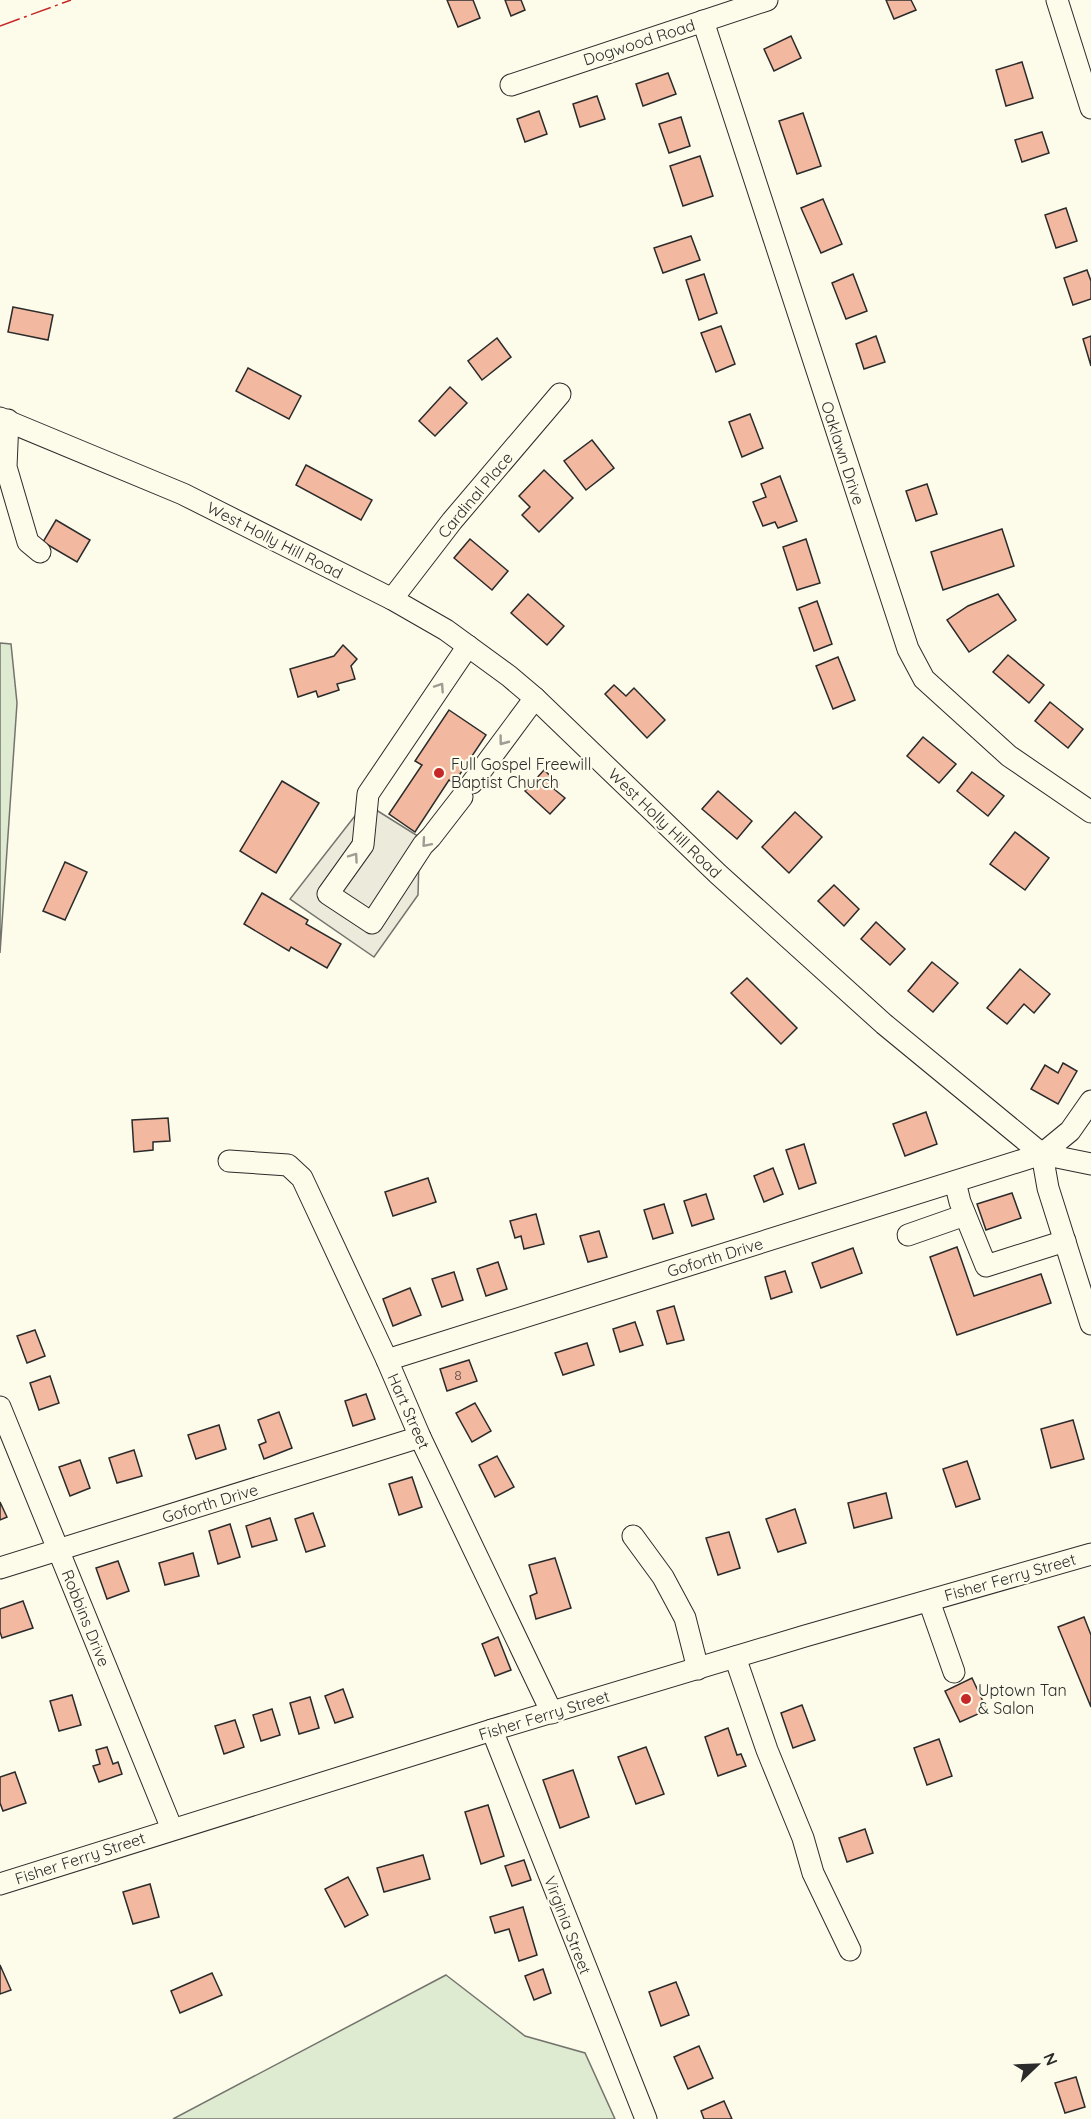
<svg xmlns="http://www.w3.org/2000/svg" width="1091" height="2119" font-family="Quicksand,sans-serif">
	<rect width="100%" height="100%" fill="#fdfbea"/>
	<g fill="#deebd1" stroke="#74746e" stroke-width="1.5">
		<path d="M0 643 11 644 17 703 0 953Z"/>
		<path d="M446 1975 525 2036 585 2053 615 2119H173Z"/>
	</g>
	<path fill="#eceadb" stroke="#74746e" stroke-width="1.5" d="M365 803 429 843 419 860 418 895 374 957 290 899Z"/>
	<g fill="#f2b8a0" stroke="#2b2b2b" stroke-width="1.5">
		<path d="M447 0H473L480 18 458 27Z"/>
		<path d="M505 0H521L525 10 511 16Z"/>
		<path d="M886 0H911L916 10 894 19Z"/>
		<path d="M791 36 801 58 774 71 764 49Z"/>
		<path d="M1022 62 1033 98 1006 106 996 70Z"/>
		<path d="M668 73 676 94 643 106 636 84Z"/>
		<path d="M597 96 605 119 580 127 573 104Z"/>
		<path d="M539 111 547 134 525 142 517 119Z"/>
		<path d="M803 113 821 166 797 174 779 121Z"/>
		<path d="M681 117 690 146 669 153 659 124Z"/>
		<path d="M1042 132 1049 153 1022 162 1015 140Z"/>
		<path d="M700 156 713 196 683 206 670 166Z"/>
		<path d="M823 199 842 244 821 253 801 208Z"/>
		<path d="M1066 208 1077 241 1056 248 1045 215Z"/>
		<path d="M691 236 700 260 663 273 654 248Z"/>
		<path d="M1087 270 1091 281V299L1073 305 1064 278Z"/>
		<path d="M704 274 717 313 699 320 686 280Z"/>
		<path d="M853 274 867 311 846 319 832 283Z"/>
		<path d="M13 307 53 315 48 340 8 332Z"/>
		<path d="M721 326 735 364 716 372 701 333Z"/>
		<path d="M876 336 885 362 864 369 856 344Z"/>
		<path d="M1091 336V366L1083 339Z"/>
		<path d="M497 338 511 357 482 380 468 361Z"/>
		<path d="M248 368 301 396 289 419 236 391Z"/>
		<path d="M450 387 467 403 435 436 419 421Z"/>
		<path d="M750 414 763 448 742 457 729 422Z"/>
		<path d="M592 440 614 468 586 490 564 461Z"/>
		<path d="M306 465 372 500 361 520 296 485Z"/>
		<path d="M544 470 573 498 539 532 522 515 530 507 519 496Z"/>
		<path d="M780 476 797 521 778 528 775 522 763 526 753 502 766 497 761 484Z"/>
		<path d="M927 484 937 514 916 521 906 491Z"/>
		<path d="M56 520 90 540 77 562 43 542Z"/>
		<path d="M1002 529 1014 566 943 590 931 552Z"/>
		<path d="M470 539 508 571 492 590 454 558Z"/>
		<path d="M806 539 820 583 797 590 783 547Z"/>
		<path d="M528 594 564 626 547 645 511 613Z"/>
		<path d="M998 594 1016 620 969 652 947 620 968 606Z"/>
		<path d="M817 601 832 644 814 651 799 608Z"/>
		<path d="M343 645 357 659 351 666 355 679 337 684 339 690 318 697 316 691 298 697 290 669 334 656Z"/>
		<path d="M1008 655 1044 685 1029 703 993 672Z"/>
		<path d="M838 657 855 700 833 709 816 666Z"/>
		<path d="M614 685 626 696 634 688 665 720 647 738 605 694Z"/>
		<path d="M1050 702 1083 729 1068 748 1035 721Z"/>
		<path d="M449 710 486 735 454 783 449 780 415 832 389 814 422 765 415 761Z"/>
		<path d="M923 737 956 764 939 783 907 756Z"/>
		<path d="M544 770 559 784 554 789 565 798 550 814 525 791Z"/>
		<path d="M972 772 1004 796 988 816 957 791Z"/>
		<path d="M282 781 319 803 276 873 240 851Z"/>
		<path d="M718 791 752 821 737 839 702 809Z"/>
		<path d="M795 812 822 837 789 873 762 847Z"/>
		<path d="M1015 832 1049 858 1025 890 990 864Z"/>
		<path d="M65 862 87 872 65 920 43 911Z"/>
		<path d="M834 885 859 909 844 926 818 901Z"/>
		<path d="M262 893 308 920 306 924 341 944 327 968 291 947 289 951 244 924Z"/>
		<path d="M876 922 905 949 890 965 861 939Z"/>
		<path d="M932 962 958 983 933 1012 908 991Z"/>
		<path d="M1020 969 1050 994 1034 1013 1024 1004 1007 1024 987 1008Z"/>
		<path d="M747 978 797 1028 781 1044 731 993Z"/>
		<path d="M1063 1063 1077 1071 1058 1104 1031 1089 1045 1065 1058 1073Z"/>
		<path d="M926 1112 937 1144 905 1156 893 1124Z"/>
		<path d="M168 1118 170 1141 153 1142V1150L134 1152 132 1120Z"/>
		<path d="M804 1144 816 1183 799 1189 786 1150Z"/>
		<path d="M773 1168 783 1194 764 1202 754 1176Z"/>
		<path d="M428 1178 436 1202 393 1216 385 1192Z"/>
		<path d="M1012 1193 1021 1218 986 1230 977 1204Z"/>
		<path d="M706 1194 714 1219 692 1226 684 1201Z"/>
		<path d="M664 1204 673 1233 653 1239 644 1210Z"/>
		<path d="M536 1214 544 1244 524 1249 521 1236 515 1238 510 1221Z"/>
		<path d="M599 1231 607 1257 588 1262 580 1236Z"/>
		<path d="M957 1247 974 1296 1041 1274 1051 1303 957 1335 930 1257Z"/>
		<path d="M853 1248 862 1273 821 1288 812 1263Z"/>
		<path d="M498 1262 507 1289 486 1296 477 1269Z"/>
		<path d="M785 1271 792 1292 771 1299 765 1277Z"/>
		<path d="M454 1272 463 1300 442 1307 432 1279Z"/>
		<path d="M410 1288 421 1315 393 1326 383 1299Z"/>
		<path d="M674 1306 684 1340 667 1344 657 1311Z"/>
		<path d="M635 1322 643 1345 620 1352 613 1329Z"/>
		<path d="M35 1330 45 1356 27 1363 17 1336Z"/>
		<path d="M587 1343 594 1365 563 1375 555 1353Z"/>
		<path d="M469 1360 477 1381 447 1391 440 1369Z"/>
		<path d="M50 1376 59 1403 39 1410 30 1383Z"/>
		<path d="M366 1394 375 1419 353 1426 345 1401Z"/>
		<path d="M475 1403 491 1431 472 1442 456 1413Z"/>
		<path d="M279 1412 292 1448 264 1459 259 1445 266 1442 258 1420Z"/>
		<path d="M1073 1420 1084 1459 1051 1468 1041 1429Z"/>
		<path d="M219 1425 226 1449 196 1459 188 1435Z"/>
		<path d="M134 1450 142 1476 117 1483 109 1458Z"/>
		<path d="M497 1456 514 1487 495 1497 479 1465Z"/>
		<path d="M80 1460 90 1488 70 1496 59 1467Z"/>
		<path d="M967 1461 980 1499 956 1507 943 1469Z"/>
		<path d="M412 1477 422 1507 399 1515 389 1484Z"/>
		<path d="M886 1493 892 1518 854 1528 848 1503Z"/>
		<path d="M0 1502 7 1517 0 1520Z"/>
		<path d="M795 1509 806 1543 778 1552 766 1519Z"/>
		<path d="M313 1513 325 1546 306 1552 295 1519Z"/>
		<path d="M270 1518 277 1540 252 1547 246 1526Z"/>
		<path d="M230 1524 240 1557 218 1564 209 1531Z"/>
		<path d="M729 1532 740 1568 718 1575 706 1538Z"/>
		<path d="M193 1553 199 1576 165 1585 159 1563Z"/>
		<path d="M555 1558 571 1608 536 1619 530 1596 537 1593 529 1565Z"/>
		<path d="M118 1561 129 1591 107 1599 96 1568Z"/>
		<path d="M23 1601 33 1628 2 1638 0 1632V1609Z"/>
		<path d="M1084 1617 1091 1635V1707L1058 1627Z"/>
		<path d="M498 1637 511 1670 495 1676 482 1644Z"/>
		<path d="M972 1678 987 1710 960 1722 945 1691Z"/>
		<path d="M343 1689 353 1717 335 1723 325 1696Z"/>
		<path d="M72 1695 81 1725 59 1731 50 1701Z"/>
		<path d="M310 1697 319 1728 299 1734 290 1703Z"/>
		<path d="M802 1705 815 1740 793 1748 781 1713Z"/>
		<path d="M272 1709 280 1735 261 1741 253 1715Z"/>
		<path d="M235 1720 244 1747 224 1754 215 1726Z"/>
		<path d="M728 1728 737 1755 741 1754 746 1766 718 1776 705 1737Z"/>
		<path d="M939 1739 952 1776 927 1785 914 1748Z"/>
		<path d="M107 1747 113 1764 118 1762 122 1774 99 1782 93 1766 100 1764 96 1750Z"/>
		<path d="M646 1747 664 1794 636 1804 618 1757Z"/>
		<path d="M573 1770 589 1817 560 1828 543 1780Z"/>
		<path d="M15 1772 26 1803 3 1811 0 1803V1777Z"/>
		<path d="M488 1805 504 1856 481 1864 465 1812Z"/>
		<path d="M865 1829 873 1853 847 1862 839 1838Z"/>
		<path d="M423 1855 430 1879 384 1892 377 1868Z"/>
		<path d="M524 1860 531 1880 512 1886 505 1866Z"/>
		<path d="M348 1877 368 1915 345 1927 325 1889Z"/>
		<path d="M150 1884 159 1917 133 1924 123 1892Z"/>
		<path d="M523 1907 537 1955 519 1961 509 1929 495 1933 490 1917Z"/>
		<path d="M0 1965 11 1990 0 1994Z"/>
		<path d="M543 1969 551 1993 534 2000 525 1976Z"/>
		<path d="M212 1973 222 1995 180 2013 171 1991Z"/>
		<path d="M676 1982 689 2015 661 2026 649 1992Z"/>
		<path d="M699 2046 713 2078 688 2089 674 2057Z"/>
		<path d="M1076 2077 1085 2107 1065 2113 1055 2083Z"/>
		<path d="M724 2101 732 2119H704L701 2111Z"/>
	</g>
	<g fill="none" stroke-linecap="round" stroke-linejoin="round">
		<g stroke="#2b2b2b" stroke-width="23">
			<g id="minor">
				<path d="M1057 0 1091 108"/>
				<path d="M703 21 908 649 924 679 1009 756 1091 812"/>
				<path d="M511 85 767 0"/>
				<path d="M0 418 183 494 392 599 446 630 509 676 535 698 718 874 884 1024 1042 1154 1048 1188 1091 1324"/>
				<path d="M8 420 6 467 28 542 40 552"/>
				<path d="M392 599 452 521 560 394"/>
				<path d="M472 783 535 698"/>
				<path d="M462 797 431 837 423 845 372 923 328 894 363 845 368 794 468 646"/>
				<path d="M1042 1154 1091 1164"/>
				<path d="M229 1161 288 1165 302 1178 387 1360 420 1437 552 1713"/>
				<path d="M955 1182 960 1202 986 1266 1065 1241"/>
				<path d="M908 1235 965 1215"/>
				<path d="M387 1360 1042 1154 1070 1131 1091 1101"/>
				<path d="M0 1407 172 1829"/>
				<path d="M633 1536 663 1577 685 1618 698 1669"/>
				<path d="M0 1568 420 1437"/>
				<path d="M929 1601 954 1672"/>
				<path d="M735 1657 767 1750 803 1838 813 1873 850 1950"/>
				<path d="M492 1730 646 2119"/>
				<path d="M0 1884 492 1730 805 1636 1091 1554"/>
			</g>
		</g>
		<use href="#minor" stroke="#fdfbea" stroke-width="21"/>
		<path stroke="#c62828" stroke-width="1.5" stroke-dasharray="21 4.5 3 4.5" stroke-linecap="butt" d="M0 26 71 0"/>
	</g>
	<defs><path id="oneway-chevron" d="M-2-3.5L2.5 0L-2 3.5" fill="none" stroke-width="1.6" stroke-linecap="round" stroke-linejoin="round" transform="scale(1.5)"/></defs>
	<g stroke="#9e9d94">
		<use href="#oneway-chevron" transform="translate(440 687) rotate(-56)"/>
		<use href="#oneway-chevron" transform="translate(503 741) rotate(127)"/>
		<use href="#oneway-chevron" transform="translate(426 843) rotate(131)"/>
		<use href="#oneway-chevron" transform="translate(354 857) rotate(-55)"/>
	</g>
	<g fill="#c62828" stroke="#fdfbea" stroke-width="2">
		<circle cx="439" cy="773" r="6"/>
		<circle cx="966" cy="1699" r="6"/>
	</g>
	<g text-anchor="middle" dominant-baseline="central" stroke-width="4.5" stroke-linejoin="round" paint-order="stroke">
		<g font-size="14" fill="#5d4e48">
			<text x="458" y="1375">8</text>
		</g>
		<g font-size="16" fill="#2b2b2b" stroke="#fdfbea">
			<text transform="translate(639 42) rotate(-18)">Dogwood Road</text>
			<text transform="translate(843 453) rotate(72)">Oaklawn Drive</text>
			<text transform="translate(475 495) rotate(-50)">Cardinal Place</text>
			<text transform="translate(275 540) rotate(27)">West Holly Hill Road</text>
			<text transform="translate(665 823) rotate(44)">West Holly Hill Road</text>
			<text transform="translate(715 1257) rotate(-17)">Goforth Drive</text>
			<text transform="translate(409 1411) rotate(66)">Hart Street</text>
			<text transform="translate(210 1503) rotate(-17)">Goforth Drive</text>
			<text transform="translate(1010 1577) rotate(-16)">Fisher Ferry Street</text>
			<text transform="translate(86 1618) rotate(68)">Robbins Drive</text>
			<text transform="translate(544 1715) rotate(-17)">Fisher Ferry Street</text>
			<text transform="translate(80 1858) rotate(-18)">Fisher Ferry Street</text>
			<text transform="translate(568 1925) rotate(69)">Virginia Street</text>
		</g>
		<g font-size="16" fill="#2b2b2b" stroke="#fdfbea" text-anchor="start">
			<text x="451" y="764">Full Gospel Freewill<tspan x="451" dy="18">Baptist Church</tspan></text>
			<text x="978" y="1690">Uptown Tan<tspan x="978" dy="18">&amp; Salon</tspan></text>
		</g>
	</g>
	<g transform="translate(1037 2065) rotate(67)" stroke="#fdfbea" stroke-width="4.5" paint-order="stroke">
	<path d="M0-4.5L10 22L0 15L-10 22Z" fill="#2b2b2b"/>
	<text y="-9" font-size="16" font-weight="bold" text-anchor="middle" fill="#2b2b2b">N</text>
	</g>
</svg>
